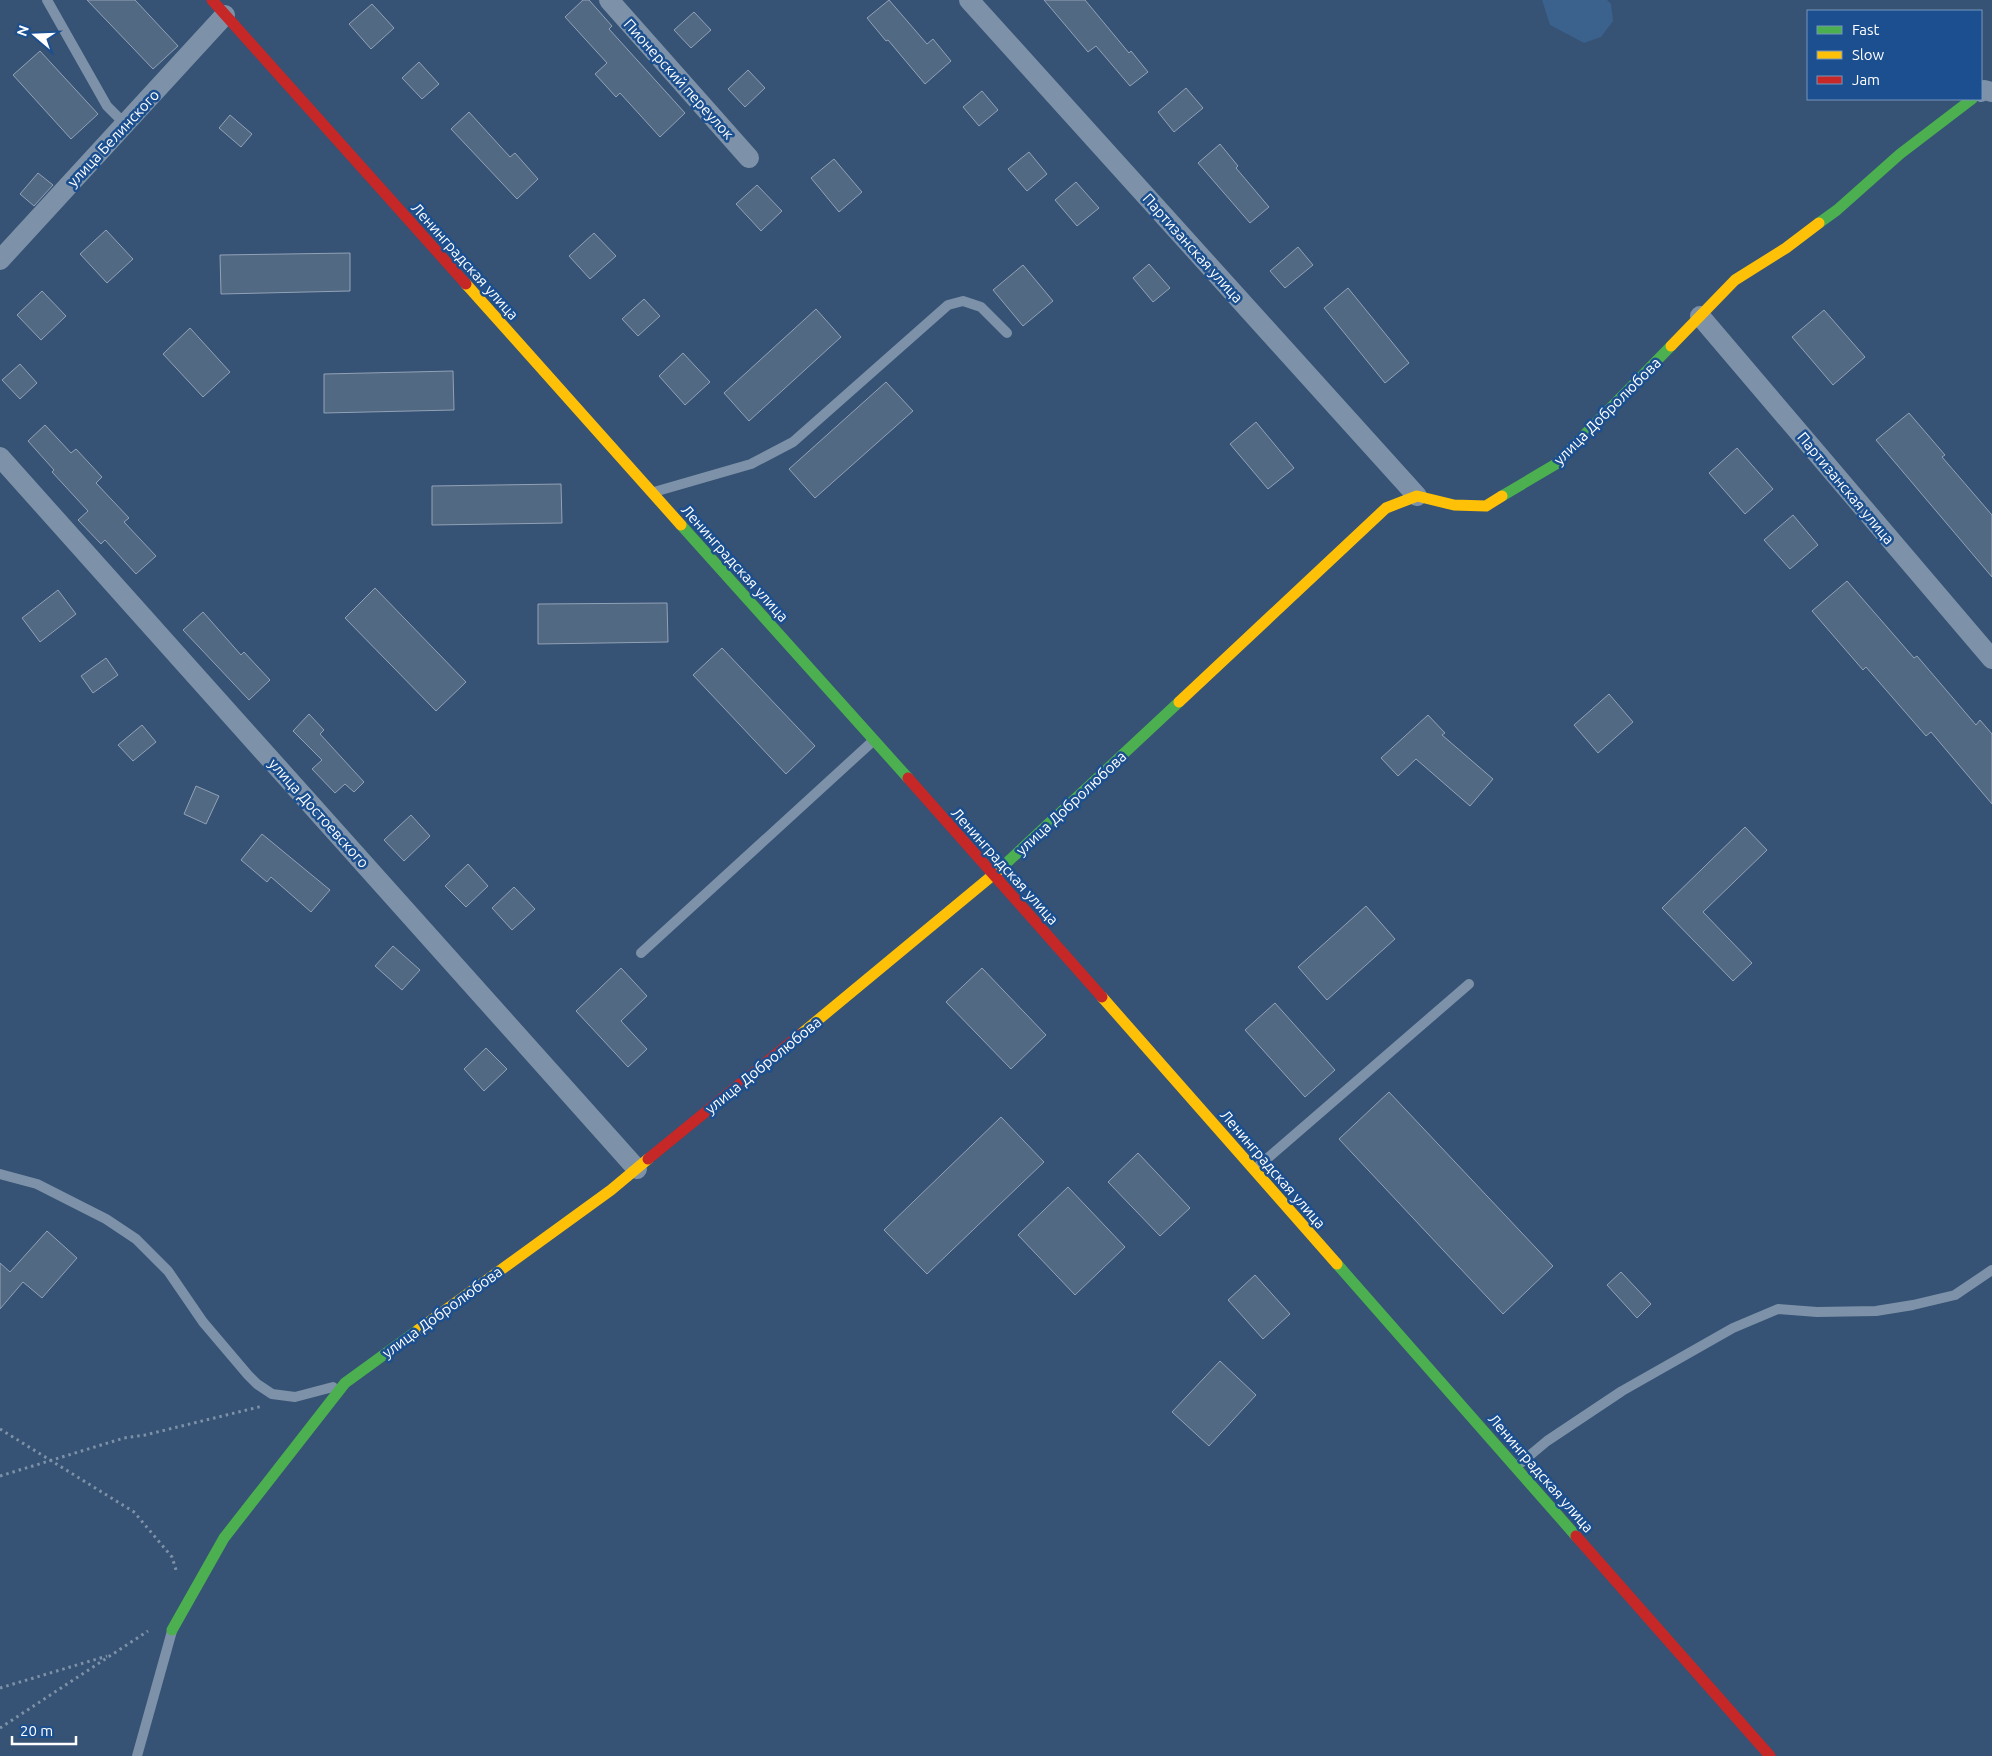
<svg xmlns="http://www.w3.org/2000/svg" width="1992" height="1756" font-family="Ubuntu,sans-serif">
	<rect width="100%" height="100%" fill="#365274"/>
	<path fill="#3b618d" d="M1542 0H1607L1611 4 1613 21 1601 37 1584 43 1550 25Z"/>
	<g fill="#526984" stroke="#92a2b6">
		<path d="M87 0H135L178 46 153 69Z"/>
		<path d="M583 0H589L612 26 609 29 685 113 660 137 620 93 616 97 595 74 607 63 565 17Z"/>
		<path d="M889 0 927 44 933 39 951 61 925 84 888 40 886 41 867 18Z"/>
		<path d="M1044 0H1085L1129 53 1131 51 1148 72 1130 86 1096 46 1088 52Z"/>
		<path d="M372 4 394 28 371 49 349 24Z"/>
		<path d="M694 12 711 30 691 48 674 30Z"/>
		<path d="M40 51 98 114 71 139 13 75Z"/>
		<path d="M419 62 439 84 422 99 402 78Z"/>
		<path d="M748 70 765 88 745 107 728 89Z"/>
		<path d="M1186 88 1203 108 1174 132 1158 112Z"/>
		<path d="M982 91 998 110 979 126 963 107Z"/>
		<path d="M469 112 510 157 515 153 538 179 517 199 451 129Z"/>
		<path d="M230 115 252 134 241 147 219 128Z"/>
		<path d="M1220 144 1238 166 1236 168 1269 207 1250 223 1198 163Z"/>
		<path d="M1029 152 1047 174 1027 191 1008 169Z"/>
		<path d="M834 159 862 192 839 212 811 178Z"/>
		<path d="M38 173 53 185 34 206 20 194Z"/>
		<path d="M1076 182 1099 208 1077 226 1055 200Z"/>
		<path d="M757 185 782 211 761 231 736 204Z"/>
		<path d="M106 230 133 259 107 283 80 254Z"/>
		<path d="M594 233 616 256 590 279 569 256Z"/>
		<path d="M1298 247 1313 265 1285 288 1270 271Z"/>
		<path d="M350 253V291L221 294 220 255Z"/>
		<path d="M1149 264 1170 288 1153 302 1133 278Z"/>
		<path d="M1023 265 1053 301 1023 326 993 290Z"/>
		<path d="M1348 288 1409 363 1385 383 1324 308Z"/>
		<path d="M42 291 66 316 41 340 17 315Z"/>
		<path d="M644 299 660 316 638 336 622 319Z"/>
		<path d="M816 309 841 337 749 421 724 393Z"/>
		<path d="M1824 310 1865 357 1833 385 1792 337Z"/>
		<path d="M190 328 230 372 203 397 163 354Z"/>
		<path d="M683 353 710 382 685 405 659 376Z"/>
		<path d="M20 364 37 383 20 399 2 380Z"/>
		<path d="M453 371 454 410 324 413V374Z"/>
		<path d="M886 382 913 411 815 498 789 469Z"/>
		<path d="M1909 413 1945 455 1942 457 1992 515V577L1876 440Z"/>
		<path d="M1256 422 1294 468 1268 489 1230 444Z"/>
		<path d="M45 425 71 453 76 449 102 477 96 483 129 518 124 522 156 556 136 574 105 540 101 544 78 520 88 511 52 472 54 470 28 441Z"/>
		<path d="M1737 448 1773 489 1745 514 1709 473Z"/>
		<path d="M561 484 562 523 432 525V486Z"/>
		<path d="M1793 515 1818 545 1790 569 1764 540Z"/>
		<path d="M1847 581 1914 658 1917 656 1976 725 1980 720 1992 734V804L1931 732 1926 736 1866 667 1863 670 1812 611Z"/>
		<path d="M375 588 466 682 436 711 345 618Z"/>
		<path d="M58 590 76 614 40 642 22 618Z"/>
		<path d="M667 603 668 642 538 644V604Z"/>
		<path d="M203 612 241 655 244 652 270 680 249 700 183 630Z"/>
		<path d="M722 648 815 746 786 774 693 675Z"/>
		<path d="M106 658 118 675 93 693 81 676Z"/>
		<path d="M1609 694 1633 722 1598 753 1574 725Z"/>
		<path d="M309 714 324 730 320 734 364 782 354 792 345 784 335 793 312 769 322 760 293 731Z"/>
		<path d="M1428 715 1445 733 1442 735 1493 779 1470 806 1416 759 1398 776 1381 758Z"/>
		<path d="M142 725 156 742 133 761 118 745Z"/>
		<path d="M196 786 219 796 206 824 184 814Z"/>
		<path d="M411 815 430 836 404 861 384 840Z"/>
		<path d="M1745 827 1767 850 1703 912 1752 963 1733 981 1662 908Z"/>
		<path d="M262 834 330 890 311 912 271 877 267 882 241 860Z"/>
		<path d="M468 864 488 886 466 907 445 886Z"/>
		<path d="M514 887 535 909 512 930 492 908Z"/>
		<path d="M1366 906 1395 939 1327 1000 1298 967Z"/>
		<path d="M393 946 420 970 402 990 375 966Z"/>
		<path d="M621 968 647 996 621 1021 647 1049 628 1067 576 1011Z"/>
		<path d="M982 968 1046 1035 1011 1069 946 1002Z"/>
		<path d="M1275 1003 1335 1070 1305 1097 1245 1030Z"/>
		<path d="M486 1048 507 1069 484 1091 464 1069Z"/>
		<path d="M1389 1092 1553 1266 1503 1314 1339 1139Z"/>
		<path d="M1001 1117 1044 1162 927 1274 884 1230Z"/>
		<path d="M1138 1153 1190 1208 1160 1236 1108 1182Z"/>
		<path d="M1068 1187 1125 1247 1075 1295 1018 1235Z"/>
		<path d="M47 1231 77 1258 42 1298 23 1282 0 1309V1263L10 1272Z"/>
		<path d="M1621 1272 1651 1304 1637 1318 1607 1285Z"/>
		<path d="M1255 1275 1290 1314 1263 1339 1228 1300Z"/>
		<path d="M1220 1361 1256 1395 1209 1446 1172 1412Z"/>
	</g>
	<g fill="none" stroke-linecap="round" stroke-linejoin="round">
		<g stroke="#7d92a8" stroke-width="3" stroke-dasharray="2.5 4" stroke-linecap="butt">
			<path d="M0 1429 134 1512 172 1557 177 1573"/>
			<path d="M0 1476 124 1438 145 1435 263 1406"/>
			<path d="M0 1688 107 1656"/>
			<path d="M0 1728 148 1631"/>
		</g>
		<g stroke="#7d92a8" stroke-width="10">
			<path d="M47 0 107 106 125 124"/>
			<path d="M654 492 751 464 793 442 948 305 963 301 981 307 1007 333"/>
			<path d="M641 953 873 741"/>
			<path d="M1254 1170 1469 984"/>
			<path d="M0 1174 37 1184 106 1219 136 1239 168 1271 203 1322 248 1375 257 1384 272 1394 295 1397 333 1387"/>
			<path d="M1517 1466 1547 1441 1622 1391 1733 1328 1778 1309 1817 1312 1876 1311 1913 1305 1955 1295 1992 1270"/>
			<path d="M137 1756 172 1631"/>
		</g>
		<g stroke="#7d92a8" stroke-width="20">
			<path d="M609 0 749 158"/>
			<path d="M969 0 1417 496"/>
			<path d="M1981 92 1984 90 1992 92"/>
			<path d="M0 260 225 15"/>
			<path d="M1700 316 1992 659"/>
			<path d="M0 457 637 1169"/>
		</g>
		<g stroke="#4caf50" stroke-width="11">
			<path d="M1819 223 1837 210 1900 154 1972 99"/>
			<path d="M1502 496 1556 464 1671 346"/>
			<path d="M681 525 908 778"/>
			<path d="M999 870 1179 702"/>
			<path d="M1337 1264 1576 1536"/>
			<path d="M172 1630 224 1538 345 1383 418 1330"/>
		</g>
		<g stroke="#ffc107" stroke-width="11">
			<path d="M466 284 681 525"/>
			<path d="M1671 346 1735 280 1786 248 1819 223"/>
			<path d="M1179 702 1386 508 1417 496 1454 505 1486 506 1502 496"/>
			<path d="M1102 997 1337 1264"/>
			<path d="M801 1034 999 870"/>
			<path d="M418 1330 611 1190 648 1159"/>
		</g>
		<g stroke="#c62828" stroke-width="11">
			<path d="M212 0 466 284"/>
			<path d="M908 778 1102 997"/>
			<path d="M648 1159 801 1034"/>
			<path d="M1576 1536 1770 1756"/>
		</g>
	</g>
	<g text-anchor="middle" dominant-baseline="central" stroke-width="5" stroke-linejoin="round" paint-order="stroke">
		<g font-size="15" fill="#fff" stroke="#1b4f8f">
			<text transform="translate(679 79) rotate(48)">Пионерский переулок</text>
			<text transform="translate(113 138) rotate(-47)">улица Белинского</text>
			<text transform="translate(1193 248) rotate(48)">Партизанская улица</text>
			<text transform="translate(465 261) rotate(48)">Ленинградская улица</text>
			<text transform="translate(1607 411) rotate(-45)">улица Добролюбова</text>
			<text transform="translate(1846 488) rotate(50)">Партизанская улица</text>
			<text transform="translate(735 563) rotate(48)">Ленинградская улица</text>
			<text transform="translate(1071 803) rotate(-43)">улица Добролюбова</text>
			<text transform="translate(319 813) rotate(48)">улица Достоевского</text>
			<text transform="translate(1005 866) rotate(48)">Ленинградская улица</text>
			<text transform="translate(763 1065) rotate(-39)">улица Добролюбова</text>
			<text transform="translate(1273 1169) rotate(49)">Ленинградская улица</text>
			<text transform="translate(442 1312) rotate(-36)">улица Добролюбова</text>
			<text transform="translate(1541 1473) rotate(49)">Ленинградская улица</text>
		</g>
	</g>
	<rect x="1807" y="10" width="175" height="90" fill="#1b4f8f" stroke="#7695bc"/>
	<rect x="1817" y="26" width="25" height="8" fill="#4caf50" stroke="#7695bc"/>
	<text x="1852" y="35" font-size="15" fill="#ffffff">Fast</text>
	<rect x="1817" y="51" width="25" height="8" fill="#ffc107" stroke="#7695bc"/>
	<text x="1852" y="60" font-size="15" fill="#ffffff">Slow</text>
	<rect x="1817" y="76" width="25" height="8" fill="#c62828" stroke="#7695bc"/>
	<text x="1852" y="85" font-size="15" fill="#ffffff">Jam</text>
	<g transform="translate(35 35) rotate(289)" stroke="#1b4f8f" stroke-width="4" paint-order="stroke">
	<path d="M0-4L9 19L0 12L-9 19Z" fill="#ffffff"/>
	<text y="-8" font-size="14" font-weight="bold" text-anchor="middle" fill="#ffffff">N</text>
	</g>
	<path d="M12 1736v8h64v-8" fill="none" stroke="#ffffff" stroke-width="2.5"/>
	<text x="20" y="1736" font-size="15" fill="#ffffff" stroke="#1b4f8f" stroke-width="4" paint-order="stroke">20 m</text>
</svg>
